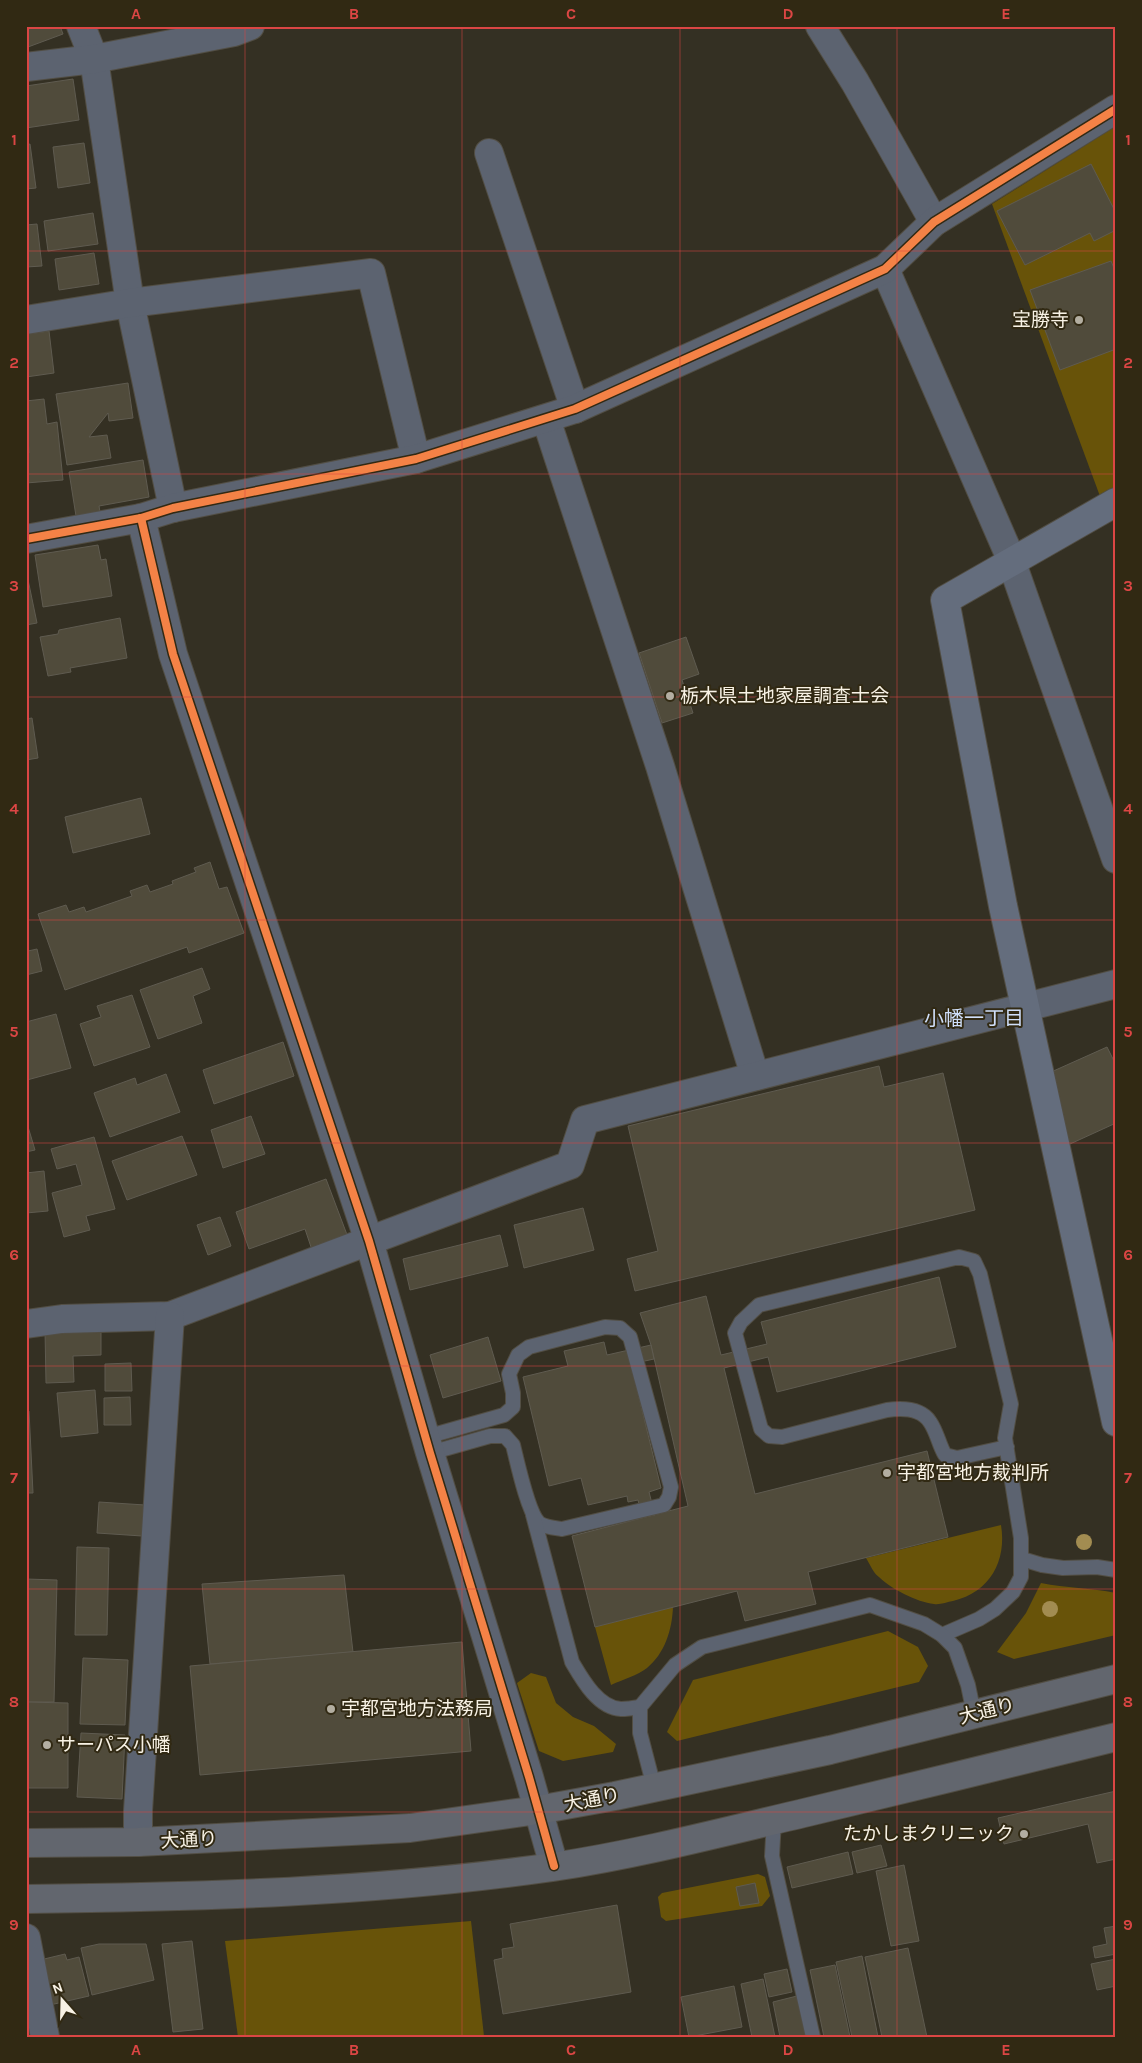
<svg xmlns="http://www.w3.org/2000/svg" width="1142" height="2063" font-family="Karla,'Noto Sans JP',sans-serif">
	<rect width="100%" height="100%" fill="#343023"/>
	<g fill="#685309">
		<path d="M1116 126V503L1104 507 992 204Z"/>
		<path d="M1001 1525C1007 1561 990 1592 953 1601 947 1602 940 1605 934 1604 917 1602 891 1589 879 1577 873 1573 870 1564 866 1558Z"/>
		<path d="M1041 1583C1066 1588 1091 1588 1116 1593V1635L1014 1659 997 1652 1026 1613Z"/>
		<path d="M673 1607C672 1630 665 1653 647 1668 638 1675 622 1680 611 1685L595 1627Z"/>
		<path d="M888 1631 918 1647 928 1666 919 1682 677 1741 667 1732 693 1680Z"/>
		<path d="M531 1673 546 1677 556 1703 573 1717 594 1726 616 1744 613 1752 563 1761 539 1751 517 1683Z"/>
		<path d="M758 1874 765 1877 770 1896 762 1906 666 1921 661 1917 658 1897 662 1893Z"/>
		<path d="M471 1921 484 2036 238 2037 225 1941Z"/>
	</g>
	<g fill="#504b3b" stroke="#5f5b50">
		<path d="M26 26H60L63 34 28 47Z"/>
		<path d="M73 79 79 120 26 128V86Z"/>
		<path d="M84 143 90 183 58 188 53 147Z"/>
		<path d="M30 144 36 188 26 189V145Z"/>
		<path d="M1091 164 1116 213V230L1094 241 1090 233 1025 265 997 211Z"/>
		<path d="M93 213 98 244 48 251 44 221Z"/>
		<path d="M37 224 42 266 26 267V225Z"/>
		<path d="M94 253 99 284 59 290 55 259Z"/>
		<path d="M1111 261 1116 273V349L1060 370 1030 290Z"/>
		<path d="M49 331 54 373 26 377V334Z"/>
		<path d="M128 383 133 418 109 421 108 413 89 437 107 435 111 458 67 465 56 394Z"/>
		<path d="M44 399 47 424 57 422 63 480 26 483V454L29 453 28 437H26V401Z"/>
		<path d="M143 460 149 497 99 506 100 512 76 516 69 472Z"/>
		<path d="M98 545 101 560 106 559 112 596 43 607 35 555Z"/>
		<path d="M26 570 37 623 26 625Z"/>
		<path d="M120 618 127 658 70 668 71 672 48 676 40 637 58 634 59 630Z"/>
		<path d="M686 637 699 674 682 680 693 713 662 723 639 653Z"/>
		<path d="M32 718 38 758 26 760V719Z"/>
		<path d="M141 798 150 834 73 853 65 817Z"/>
		<path d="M210 862 219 889 227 887 244 933 189 953 187 947 65 990 38 914 66 905 69 912 84 907 86 912 132 896 130 891 147 885 150 892 173 884 172 881 196 872 194 868Z"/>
		<path d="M26 944 28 951 37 949 42 971 26 975Z"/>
		<path d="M202 968 210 989 193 996 202 1023 158 1039 140 990Z"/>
		<path d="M132 995 150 1047 94 1066 80 1024 101 1017 97 1006Z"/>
		<path d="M56 1014 71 1068 27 1080 26 1022Z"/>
		<path d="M283 1042 294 1076 214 1104 203 1070Z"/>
		<path d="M1107 1047 1116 1065V1123L1070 1144 1040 1077Z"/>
		<path d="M879 1066 884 1087 943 1073 975 1210 635 1291 627 1259 658 1251 628 1126Z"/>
		<path d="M166 1074 180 1112 110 1137 94 1093 135 1078 137 1085Z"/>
		<path d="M251 1116 265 1154 223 1168 211 1130Z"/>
		<path d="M26 1120 35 1150 26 1152Z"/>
		<path d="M182 1136 197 1175 127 1200 112 1161Z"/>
		<path d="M94 1137 115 1209 86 1216 90 1230 64 1237 52 1193 82 1185 76 1164 57 1169 51 1149Z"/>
		<path d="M44 1171 48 1211 26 1213V1173Z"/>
		<path d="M326 1179 349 1240 313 1253 305 1229 249 1249 236 1212Z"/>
		<path d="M583 1208 594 1250 524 1268 514 1225Z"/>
		<path d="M220 1217 231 1246 208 1255 197 1225Z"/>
		<path d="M500 1235 508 1266 410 1290 403 1259Z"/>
		<path d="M939 1277 956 1347 777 1392 768 1357 724 1368 755 1494 927 1451 948 1537 808 1572 816 1604 745 1621 737 1591 595 1627 572 1536 688 1506 651 1345 640 1313 706 1296 721 1355 767 1344 761 1322Z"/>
		<path d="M101 1328V1355L73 1356 74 1382 46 1383 45 1330Z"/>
		<path d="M488 1337 501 1381 443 1398 430 1355Z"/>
		<path d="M604 1342 607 1355 651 1345 654 1359 631 1364 661 1488 649 1492 655 1515 642 1517 638 1500 628 1502 627 1496 588 1505 581 1478 549 1486 523 1377 568 1366 564 1351Z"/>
		<path d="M131 1363 132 1391H105V1364Z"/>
		<path d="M95 1390 98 1433 61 1437 57 1393Z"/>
		<path d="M130 1397 131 1425H104V1398Z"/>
		<path d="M29 1411 33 1493H26V1412Z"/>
		<path d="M99 1502 145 1505 142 1536 97 1533Z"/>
		<path d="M77 1547 109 1548 107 1635H75Z"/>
		<path d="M344 1575 353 1652 210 1664 202 1584Z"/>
		<path d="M26 1579 57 1580 54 1702H26Z"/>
		<path d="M462 1642 471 1751 200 1775 190 1666Z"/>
		<path d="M83 1658 128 1660 125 1725 80 1724Z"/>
		<path d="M26 1702 68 1703V1788H26Z"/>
		<path d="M81 1733 125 1735 122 1799 77 1797Z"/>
		<path d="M1116 1791V1859L1097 1863 1088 1824 1004 1844 998 1818Z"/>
		<path d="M881 1845 887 1866 857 1873 852 1852Z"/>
		<path d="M848 1852 853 1874 792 1888 787 1867Z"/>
		<path d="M904 1865 919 1941 891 1946 876 1871Z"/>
		<path d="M755 1883 759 1903 740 1906 736 1887Z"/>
		<path d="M617 1905 631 1992 503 2014 494 1960 503 1958 502 1949 514 1947 510 1924Z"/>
		<path d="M1116 1926V1954L1095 1958 1093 1947 1107 1944 1104 1928Z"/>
		<path d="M192 1941 203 2029 173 2032 162 1944Z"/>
		<path d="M99 1944H146L154 1980 92 1995 81 1948Z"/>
		<path d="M908 1948 927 2037H882L865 1957Z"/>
		<path d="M65 1954 67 1960 79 1957 89 1996 50 2005 40 1960Z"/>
		<path d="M862 1956 878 2037H852L836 1962Z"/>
		<path d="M1116 1959V1986L1097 1990 1091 1964Z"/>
		<path d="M835 1965 850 2037H824L810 1970Z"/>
		<path d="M787 1969 792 1992 769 1997 764 1974Z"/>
		<path d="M763 1979 775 2037H752L741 1984Z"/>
		<path d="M734 1986 742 2027 689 2037 681 1997Z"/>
		<path d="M797 1996 806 2037H780L773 2002Z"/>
	</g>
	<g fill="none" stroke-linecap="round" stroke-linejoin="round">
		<g stroke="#524e44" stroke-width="16">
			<g id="lane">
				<path d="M426 1437 504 1415 513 1407V1393L509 1374 518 1355 529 1347 605 1327 620 1328 630 1337 671 1487 669 1497 664 1505 562 1529C555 1528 544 1527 539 1523 528 1513 517 1461 513 1445L505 1436H490L430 1453"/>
				<path d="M533 1515 572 1662C582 1679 598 1708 621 1709 627 1709 634 1708 640 1707"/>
				<path d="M1022 1559 1042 1565 1063 1568 1097 1567 1116 1570"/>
				<path d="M942 1635 979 1619 995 1609 1013 1592 1021 1577V1538L1005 1438 1011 1404 980 1274 974 1261 959 1257 759 1305 741 1322 735 1333 761 1429 769 1436 782 1437 887 1410C902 1408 921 1408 930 1422 937 1432 939 1445 945 1455L957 1458 1007 1447"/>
				<path d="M654 1787 640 1733V1707L675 1665 702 1647 870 1605 924 1624 942 1635 955 1648 968 1685 974 1714"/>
				<path d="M774 1820 772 1856 813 2037"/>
			</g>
		</g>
		<g stroke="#524e44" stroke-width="30">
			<g id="street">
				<path d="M81 26 94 59 130 303 173 508"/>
				<path d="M820 26 855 82 934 222"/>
				<path d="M26 67 94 59 234 32 250 26"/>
				<path d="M489 153 575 409"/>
				<path d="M885 269 1008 552 1116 859"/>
				<path d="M26 320 130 303 371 273 416 459"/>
				<path d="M546 419 660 766 755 1076"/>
				<path d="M141 518 173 654 369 1241 430 1453 529 1777 554 1866"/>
				<path d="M26 539 141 518 173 508 416 459 575 409 885 269 934 222 1116 109"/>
				<path d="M26 1324 62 1319 170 1316 570 1165 585 1120 1116 984"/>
				<path d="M138 1842V1811L170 1316"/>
				<path d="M26 1938 45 2037"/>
			</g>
		</g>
		<g stroke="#524e44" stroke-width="30">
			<path id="secondary" d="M1116 502 945 600 1003 906 1116 1422"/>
		</g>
		<g stroke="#524e44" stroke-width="30">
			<g id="highway">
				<path d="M26 1843 138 1842 410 1828 538 1810 615 1796 830 1750 1116 1679"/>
				<path d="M26 1899C202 1897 378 1892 553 1867 639 1854 723 1832 808 1812 911 1787 1013 1763 1116 1737"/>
			</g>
		</g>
		<use href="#lane" stroke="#5c6370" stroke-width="14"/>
		<use href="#street" stroke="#5c6370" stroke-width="28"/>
		<use href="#secondary" stroke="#646d7d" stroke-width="28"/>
		<use href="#highway" stroke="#62666e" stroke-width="28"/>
		<g stroke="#312913" stroke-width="11">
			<g id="cycleway">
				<path d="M141 518 173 654 369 1241 430 1453 529 1777 554 1866"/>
				<path d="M26 539 141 518 173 508 416 459 575 409 885 269 934 222 1116 109"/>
			</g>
		</g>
		<use href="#cycleway" stroke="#f48246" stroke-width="8"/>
	</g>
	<g fill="#a28c51">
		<circle cx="1084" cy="1542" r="8"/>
		<circle cx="1050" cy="1609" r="8"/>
	</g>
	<path fill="none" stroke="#db4644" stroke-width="1" stroke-opacity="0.55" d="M245 26V2037M462 26V2037M680 26V2037M897 26V2037M26 251H1116M26 474H1116M26 697H1116M26 920H1116M26 1143H1116M26 1366H1116M26 1589H1116M26 1812H1116"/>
	<g fill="#b3aea1" stroke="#312913" stroke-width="2">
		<circle cx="1079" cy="320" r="5"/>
		<circle cx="670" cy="696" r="5"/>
		<circle cx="887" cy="1473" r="5"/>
		<circle cx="331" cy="1709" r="5"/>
		<circle cx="47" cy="1745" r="5"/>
		<circle cx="1024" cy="1834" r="5"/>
	</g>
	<g text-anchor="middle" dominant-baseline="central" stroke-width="4" stroke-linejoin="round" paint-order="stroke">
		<g font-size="19" fill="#f8f2e5" stroke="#312913" text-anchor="start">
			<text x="1069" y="320" text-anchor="end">宝勝寺</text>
			<text x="680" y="696">栃木県土地家屋調査士会</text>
			<text x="897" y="1473">宇都宮地方裁判所</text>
			<text x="341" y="1709">宇都宮地方法務局</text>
			<text x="57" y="1745">サーパス小幡</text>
			<text x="1014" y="1834" text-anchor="end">たかしまクリニック</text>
		</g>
		<g font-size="19" fill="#f8f2e5" stroke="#312913">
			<text transform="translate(987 1711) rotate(-14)">大通り</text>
			<text transform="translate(592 1800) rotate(-11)">大通り</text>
			<text transform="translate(189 1840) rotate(-3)">大通り</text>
		</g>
		<g font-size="20" fill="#cfdef9" stroke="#312913">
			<text x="974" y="1018">小幡一丁目</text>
		</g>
	</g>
	<rect width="1142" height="2063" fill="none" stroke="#312913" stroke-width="55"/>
	<g transform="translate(62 2000) rotate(340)" stroke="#312913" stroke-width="4" paint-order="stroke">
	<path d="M0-4L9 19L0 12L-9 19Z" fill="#f8f2e5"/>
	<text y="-8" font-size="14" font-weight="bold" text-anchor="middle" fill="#f8f2e5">N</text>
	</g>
	<rect x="28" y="28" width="1086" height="2008" fill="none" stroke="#db4644" stroke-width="2"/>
	<g font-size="16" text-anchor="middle" font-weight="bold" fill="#db4644">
		<text x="136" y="19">A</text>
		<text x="354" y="19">B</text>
		<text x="571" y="19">C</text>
		<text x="788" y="19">D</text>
		<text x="1006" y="19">E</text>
		<text x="14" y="145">1</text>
		<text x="1128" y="145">1</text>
		<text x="14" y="368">2</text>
		<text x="1128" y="368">2</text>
		<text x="14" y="591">3</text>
		<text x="1128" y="591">3</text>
		<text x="14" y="814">4</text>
		<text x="1128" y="814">4</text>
		<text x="14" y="1037">5</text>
		<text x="1128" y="1037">5</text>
		<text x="14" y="1260">6</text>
		<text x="1128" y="1260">6</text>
		<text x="14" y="1483">7</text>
		<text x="1128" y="1483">7</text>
		<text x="14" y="1707">8</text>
		<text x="1128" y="1707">8</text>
		<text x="14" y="1930">9</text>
		<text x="1128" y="1930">9</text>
		<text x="136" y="2055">A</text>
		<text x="354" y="2055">B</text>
		<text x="571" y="2055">C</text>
		<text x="788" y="2055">D</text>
		<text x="1006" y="2055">E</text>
	</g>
</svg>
